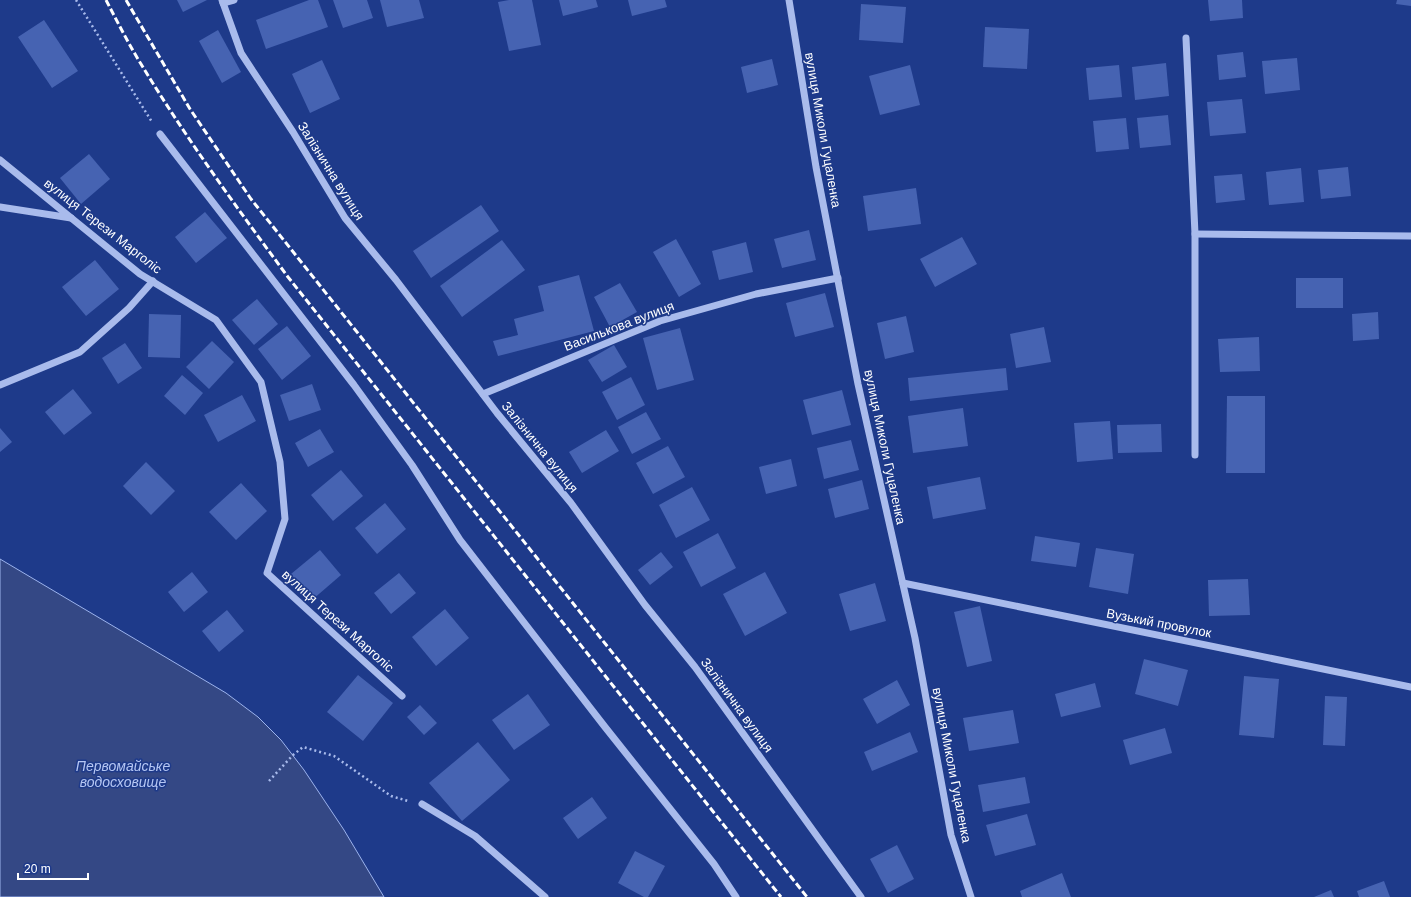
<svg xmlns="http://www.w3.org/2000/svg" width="1411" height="897" font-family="Arial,sans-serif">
	<rect width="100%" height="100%" fill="#1e3a8a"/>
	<path fill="#344885" stroke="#9cb3ed" d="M0 559 226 693 258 717 281 740 304 770 344 830 384 897H0Z"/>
	<g fill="#4663b2">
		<path d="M177 0H207L183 12Z"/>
		<path d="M309 0H318L328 27 266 49 256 20Z"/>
		<path d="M333 0H367L373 18 343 28Z"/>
		<path d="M380 0H419L424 18 387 27Z"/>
		<path d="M509 0H532L541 45 509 51 498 2Z"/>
		<path d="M559 0H596L598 7 563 16Z"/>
		<path d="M628 0H665L667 7 632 16Z"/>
		<path d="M1208 0H1242L1243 18 1210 21Z"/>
		<path d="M1397 0H1411V6L1396 4Z"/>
		<path d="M861 4 906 7 903 43 859 40Z"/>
		<path d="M44 20 78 71 52 88 18 37Z"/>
		<path d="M985 27 1029 29 1027 69 983 67Z"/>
		<path d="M218 30 241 72 222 83 199 41Z"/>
		<path d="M1243 52 1246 77 1219 80 1217 55Z"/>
		<path d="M1297 58 1300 90 1265 94 1262 61Z"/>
		<path d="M772 59 778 85 747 93 741 67Z"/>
		<path d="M322 60 340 99 310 113 292 74Z"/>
		<path d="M1166 63 1169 96 1135 100 1132 67Z"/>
		<path d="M910 65 920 105 880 115 869 76Z"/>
		<path d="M1119 65 1122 97 1089 100 1086 68Z"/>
		<path d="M1242 99 1246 133 1210 136 1207 102Z"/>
		<path d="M1168 115 1171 145 1140 148 1137 118Z"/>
		<path d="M1126 118 1129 149 1096 152 1093 121Z"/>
		<path d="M89 154 110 179 81 204 60 178Z"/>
		<path d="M1348 167 1351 196 1321 199 1318 170Z"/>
		<path d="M1301 168 1304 202 1269 205 1266 172Z"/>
		<path d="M1242 174 1245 200 1216 203 1214 176Z"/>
		<path d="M916 188 921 224 868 231 863 196Z"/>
		<path d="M481 205 499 231 431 278 413 251Z"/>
		<path d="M205 212 227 238 196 263 175 237Z"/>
		<path d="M809 230 816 260 782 268 774 239Z"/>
		<path d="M962 237 977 264 935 287 920 259Z"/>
		<path d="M676 239 701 284 679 297 653 252Z"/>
		<path d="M502 240 525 270 462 317 440 286Z"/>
		<path d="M746 242 753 272 719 280 712 251Z"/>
		<path d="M95 260 119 289 86 316 62 287Z"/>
		<path d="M579 275 594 331 498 356 493 341 518 335 514 319 544 311 538 286Z"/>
		<rect x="1296" y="278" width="47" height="30"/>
		<path d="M620 283 637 312 610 327 594 297Z"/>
		<path d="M825 293 834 327 795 337 786 303Z"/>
		<path d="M257 299 278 324 254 345 232 320Z"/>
		<path d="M1378 312 1379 339 1353 341 1352 314Z"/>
		<path d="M149 314 181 315 180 358 148 357Z"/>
		<path d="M906 316 914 352 885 359 877 323Z"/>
		<path d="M287 326 311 356 282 380 258 349Z"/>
		<path d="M1044 327 1051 362 1016 368 1010 334Z"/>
		<path d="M680 328 694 380 657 390 643 338Z"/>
		<path d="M1259 337 1260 371 1220 372 1218 339Z"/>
		<path d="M212 341 234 362 209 389 186 367Z"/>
		<path d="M125 343 142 368 118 384 102 358Z"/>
		<path d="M614 345 627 367 602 382 588 360Z"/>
		<path d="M1006 368 1008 390 910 401 908 378Z"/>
		<path d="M182 375 203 393 185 415 164 396Z"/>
		<path d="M631 377 645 405 617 420 602 392Z"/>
		<path d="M312 384 321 410 289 421 280 395Z"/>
		<path d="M73 389 92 413 64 435 45 412Z"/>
		<path d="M842 390 851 425 812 435 803 400Z"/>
		<path d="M242 395 256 421 218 442 204 415Z"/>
		<path d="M1227 396H1265V473H1226Z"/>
		<path d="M963 408 968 446 913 453 908 416Z"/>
		<path d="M646 412 661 439 632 454 618 427Z"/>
		<path d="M1110 421 1113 459 1077 462 1074 423Z"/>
		<path d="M1161 424 1162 452 1118 453 1117 425Z"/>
		<path d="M0 428 12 442 0 452Z"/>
		<path d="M320 429 334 452 308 467 295 443Z"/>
		<path d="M606 430 619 451 582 473 569 452Z"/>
		<path d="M851 440 859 470 824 479 817 448Z"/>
		<path d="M668 446 685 477 653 494 636 463Z"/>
		<path d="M791 459 797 486 766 494 759 467Z"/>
		<path d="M146 462 175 491 151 515 123 486Z"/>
		<path d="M341 470 363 496 333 521 311 495Z"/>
		<path d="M980 477 986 509 933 519 927 487Z"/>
		<path d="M862 480 869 509 835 518 828 489Z"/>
		<path d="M241 483 267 511 236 540 209 512Z"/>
		<path d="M692 487 710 520 676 538 659 505Z"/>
		<path d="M385 503 406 529 377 554 355 528Z"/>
		<path d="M718 533 736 568 701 587 683 552Z"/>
		<path d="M1035 536 1080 543 1076 567 1031 561Z"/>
		<path d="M1096 548 1134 554 1128 594 1089 587Z"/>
		<path d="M320 550 341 575 312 600 291 574Z"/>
		<path d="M661 552 673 567 650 585 638 570Z"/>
		<path d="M192 572 208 592 184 612 168 592Z"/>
		<path d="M765 572 787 613 745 636 723 594Z"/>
		<path d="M399 573 416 593 391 614 374 593Z"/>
		<path d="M1248 579 1250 615 1209 616 1208 580Z"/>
		<path d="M875 583 886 621 850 631 839 594Z"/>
		<path d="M980 606 992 661 967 667 954 612Z"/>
		<path d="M445 609 469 638 436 666 412 637Z"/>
		<path d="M227 610 244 631 219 652 202 631Z"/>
		<path d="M1144 659 1188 670 1178 706 1135 694Z"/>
		<path d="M358 675 393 703 363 741 327 712Z"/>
		<path d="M1244 676 1279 679 1274 738 1239 735Z"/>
		<path d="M897 680 910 705 877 724 863 699Z"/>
		<path d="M1095 683 1101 707 1061 717 1055 694Z"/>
		<path d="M528 694 550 725 514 750 492 720Z"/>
		<path d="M1325 696 1347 697 1345 746 1323 745Z"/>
		<path d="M420 705 437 723 424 735 407 717Z"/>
		<path d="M1013 710 1019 743 969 751 963 718Z"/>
		<path d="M1165 728 1172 753 1130 765 1123 740Z"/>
		<path d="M910 732 918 752 872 771 864 752Z"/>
		<path d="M478 742 510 780 462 821 429 783Z"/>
		<path d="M1025 777 1030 803 983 812 978 785Z"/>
		<path d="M592 797 607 818 578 839 563 818Z"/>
		<path d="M1027 814 1036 845 995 856 986 825Z"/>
		<path d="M897 845 914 879 888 893 870 859Z"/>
		<path d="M635 851 665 866 648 897H644L618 883Z"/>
		<path d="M1062 873 1071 897H1022L1020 891Z"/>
		<path d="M1384 881 1390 897H1359L1357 891Z"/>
		<path d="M1331 890 1334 897H1314Z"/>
	</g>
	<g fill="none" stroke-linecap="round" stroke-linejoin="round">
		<g stroke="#a9bbec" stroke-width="2.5" stroke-dasharray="2 3" stroke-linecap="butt">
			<path d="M76 0 152 122"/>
			<path d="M269 781 293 755 303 747 334 756 391 796 408 801"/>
		</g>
		<g stroke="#a9bbec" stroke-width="7">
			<path d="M222 0 241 53 293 132 345 218 396 280 497 413 571 503 645 605 695 667 861 897"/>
			<path d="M789 0 816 167 858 384 915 638 951 835 971 897"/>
			<path d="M223 3 234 0"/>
			<path d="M1186 38 1195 234V455"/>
			<path d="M160 134 354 385 412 465 460 540 605 727 714 864 736 897"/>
			<path d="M0 160 140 274 216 320 261 382 280 462 285 519 267 573 402 696"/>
			<path d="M0 207 71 218"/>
			<path d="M1195 234 1411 236"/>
			<path d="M0 385 80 352 129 308 153 281"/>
			<path d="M483 394 660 321 756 294 838 278"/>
			<path d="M903 583 1411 687"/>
			<path d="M422 804 475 836 545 897"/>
		</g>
		<g stroke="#fff" stroke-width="3" stroke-dasharray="7 3" stroke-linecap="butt">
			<path d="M106 0C117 21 128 43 141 64 186 138 237 208 288 277L781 897"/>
			<path d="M126 0 190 109 251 199 807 897"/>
		</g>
	</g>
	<g text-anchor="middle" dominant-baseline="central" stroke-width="3" stroke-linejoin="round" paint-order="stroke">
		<g font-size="13" fill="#fff" stroke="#1e3a8a">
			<text transform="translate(823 130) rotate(80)">вулиця Миколи Гуцаленка</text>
			<text transform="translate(331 171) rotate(58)">Залізнична вулиця</text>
			<text transform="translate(103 226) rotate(38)">вулиця Терези Марголіс</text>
			<text transform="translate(619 326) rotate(-21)">Василькова вулиця</text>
			<text transform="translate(540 447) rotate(51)">Залізнична вулиця</text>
			<text transform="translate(885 447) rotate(78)">вулиця Миколи Гуцаленка</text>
			<text transform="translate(338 621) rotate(42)">вулиця Терези Марголіс</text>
			<text transform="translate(1159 623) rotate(11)">Вузький провулок</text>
			<text transform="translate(737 705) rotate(54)">Залізнична вулиця</text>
			<text transform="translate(952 765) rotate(79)">вулиця Миколи Гуцаленка</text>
		</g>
		<g font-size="14" font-style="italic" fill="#b5c6f3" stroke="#1e3a8a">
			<text x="123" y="766">Первомайське<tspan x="123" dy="16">водосховище</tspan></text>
		</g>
	</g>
	<path d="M18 873v6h70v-6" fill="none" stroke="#ffffff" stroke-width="2"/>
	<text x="24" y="873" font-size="12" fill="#ffffff" stroke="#1e3a8a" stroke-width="3" paint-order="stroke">20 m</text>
</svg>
